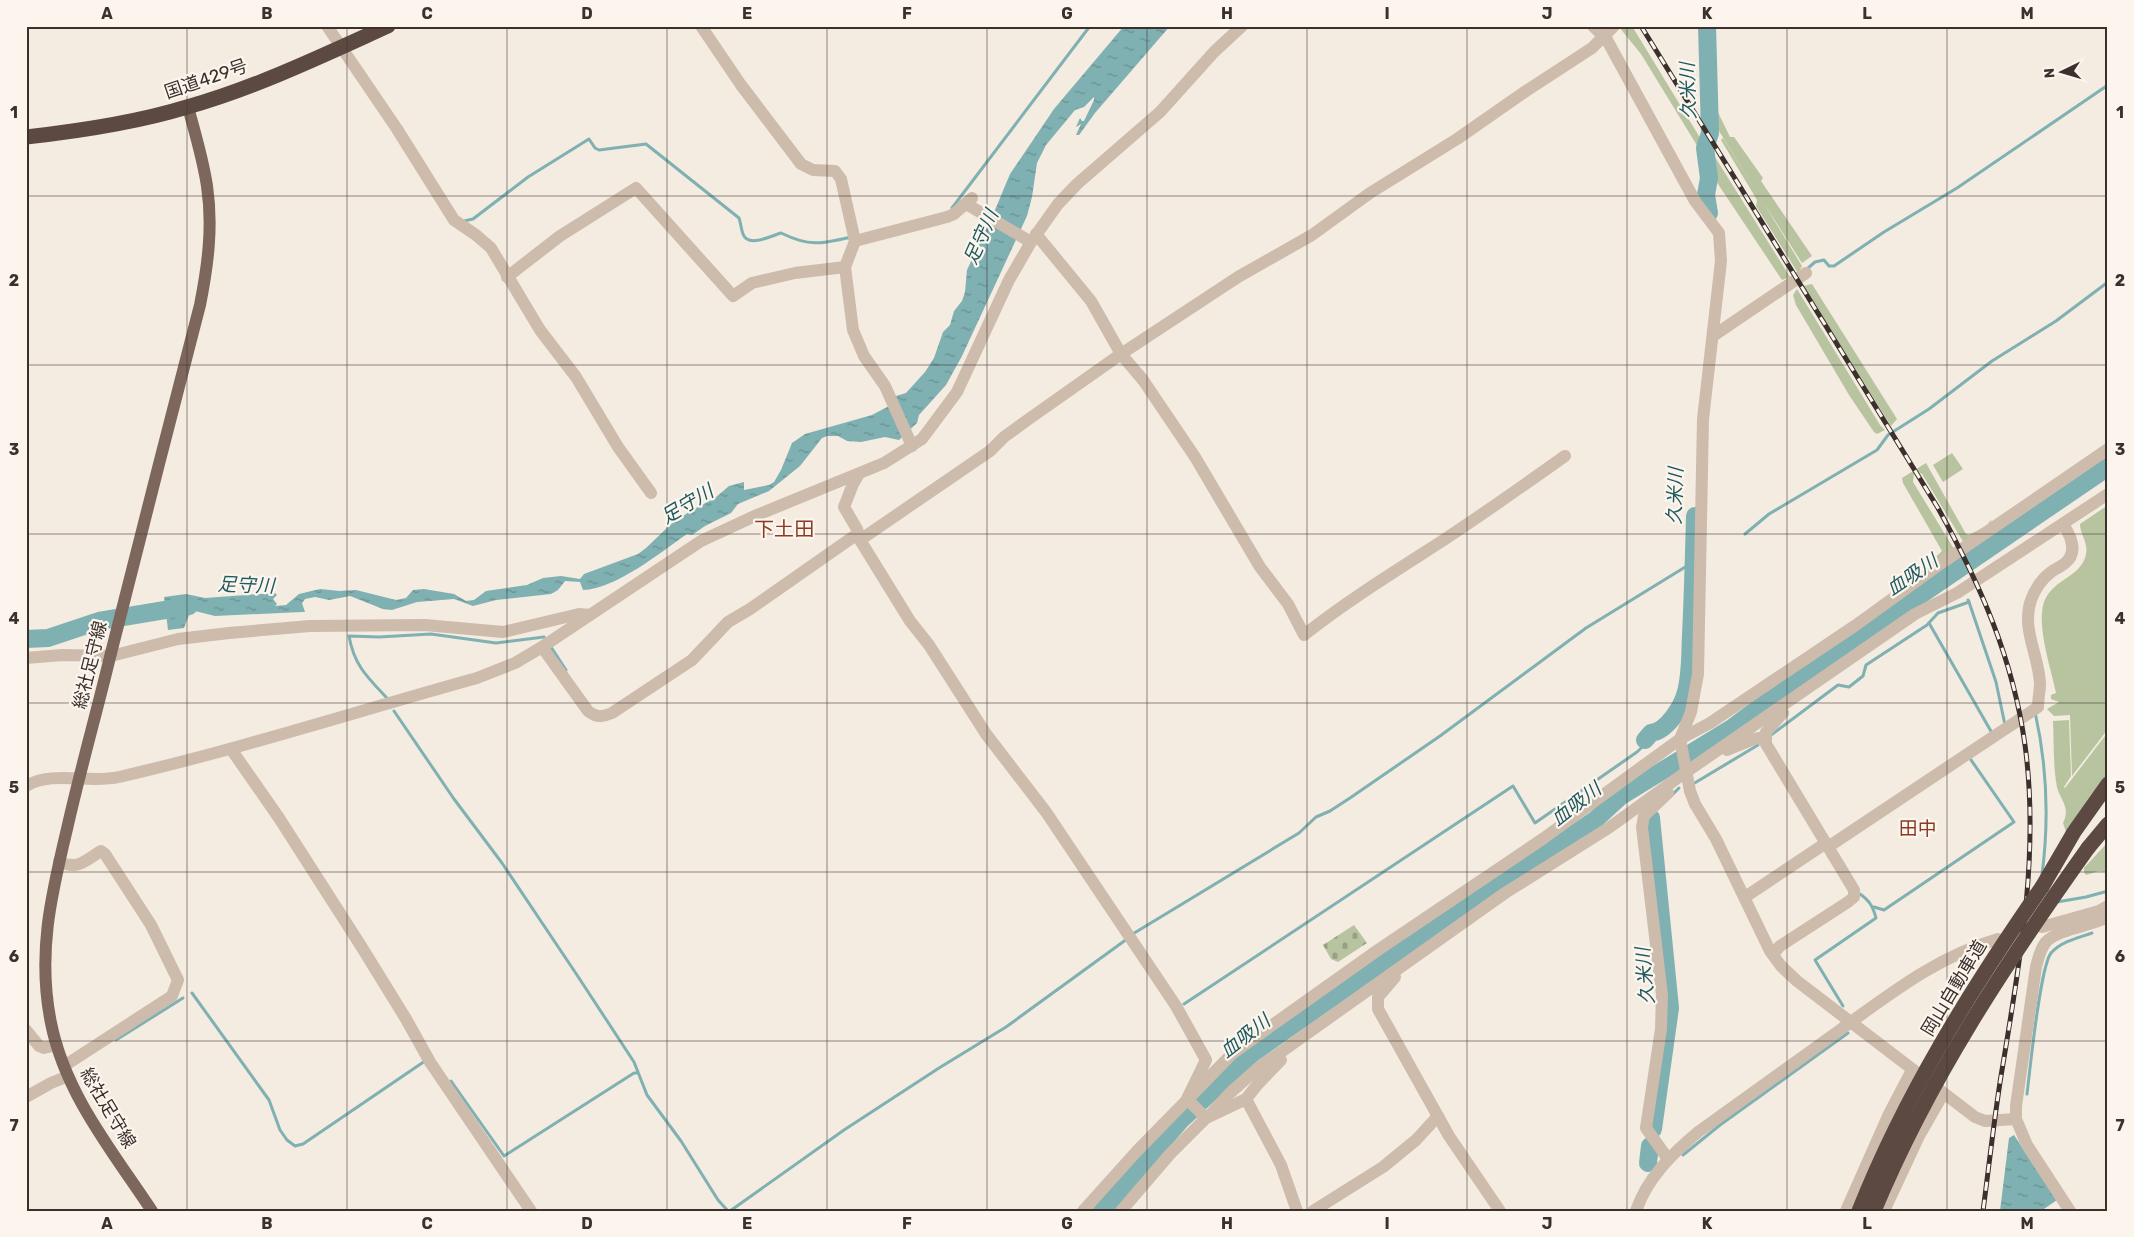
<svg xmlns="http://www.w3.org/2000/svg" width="2134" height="1237" font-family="Rubik,'Noto Sans JP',sans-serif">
	<defs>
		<pattern id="cemetery-stones" width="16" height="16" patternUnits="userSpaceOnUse" patternTransform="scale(1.25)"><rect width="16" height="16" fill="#b8c4a0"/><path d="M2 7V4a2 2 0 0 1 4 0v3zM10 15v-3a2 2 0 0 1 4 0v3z" fill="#97a083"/></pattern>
		<pattern id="water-ripples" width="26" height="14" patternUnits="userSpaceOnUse" patternTransform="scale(1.25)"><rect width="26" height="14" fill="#7fb0b2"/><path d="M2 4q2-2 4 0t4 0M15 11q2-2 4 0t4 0" fill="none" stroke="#699091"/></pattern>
	</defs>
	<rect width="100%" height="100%" fill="#f4ebe1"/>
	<g fill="#b8c4a0">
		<path d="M1632 26 1702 141 1701 152 1641 54 1619 27Z"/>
		<path d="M1714 104 1730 137H1734L1763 178 1761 181 1812 256 1802 263 1763 202 1802 266 1798 273 1756 206 1757 200 1721 140 1723 138 1759 196 1716 126Z"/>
		<path d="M1710 149 1790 277 1782 280 1714 178C1713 168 1708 158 1710 149Z"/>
		<path d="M1812 284 1897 419 1891 426 1803 286Z"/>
		<path d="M1797 289 1880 425 1885 430 1877 434 1874 432 1849 395 1796 305 1793 295Z"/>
		<path d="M1952 453 1963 469 1943 482 1933 465Z"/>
		<path d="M1926 463 1966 534 1969 535 1986 526 1992 519 1990 524 1964 543 1922 474 1918 472 1914 474 1913 482 1954 549 1919 575 1924 568 1942 551 1903 483 1902 478Z"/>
		<path d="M2108 505V729L2072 776 2070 715 2054 716 2047 709 2059 702 2051 699V695L2056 693C2051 669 2040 637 2042 613 2044 580 2077 581 2085 558 2090 543 2080 536 2080 524Z"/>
		<path d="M2069 720 2071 776 2064 787 2065 788 2108 732V774L2066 832 2063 823C2071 807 2060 800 2057 787 2053 766 2054 742 2053 721Z"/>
		<path d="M2108 842V872L2099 871 2086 875 2084 872V868Z"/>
	</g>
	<path fill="url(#cemetery-stones)" d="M1354 925 1367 943 1338 962 1331 959 1323 945Z"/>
	<g fill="url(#water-ripples)">
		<path d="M1124 26H1170L1095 113 1079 135H1076L1081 124 1076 127 1080 118 1082 121H1084L1094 100V97L1084 107 1075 110 1046 145 1037 163 1032 197 1027 216 962 356 946 385 919 415 917 423 899 440 885 437 861 442 847 441 838 436H827L822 438 800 466 769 491 738 504 731 513 705 526 692 535 687 534C661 552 616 589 583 590L580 582 565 581 558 590 551 594 496 600 473 606 454 599 417 602 392 610 383 609 350 596 329 600 315 597 305 599 302 603 305 612H302L215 616 191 610 184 628 168 630 164 597 186 594 205 598 275 593 277 595 273 599 277 604 275 606 286 605 299 594 320 589 340 591 356 590 396 600 406 598 413 590 424 589 454 594 466 601 474 600 486 591 527 585 543 578 561 576 580 579 584 574 638 554 646 548 670 525 689 512 715 498 729 486 744 482V490L769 485 774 482 781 470 792 443 805 434 872 415 889 406 896 396 906 393 925 372 934 358 943 332 950 325 954 311 962 301 965 292 967 270 995 210 1010 174 1054 109Z"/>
		<path d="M2014 1135 2057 1200 2041 1211H2000L2009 1138Z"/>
	</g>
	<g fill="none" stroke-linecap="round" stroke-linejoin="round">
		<g stroke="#7fb0b2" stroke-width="3">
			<path d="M952 208 1090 26"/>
			<path d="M464 221 473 219 528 177 589 139 595 148 599 150 646 144 739 218C741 224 741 229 743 234 748 248 771 236 781 233 810 247 821 244 851 237"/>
			<path d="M1807 269 1815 262 1824 260 1829 266H1834L1884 232 1957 188 2108 85"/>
			<path d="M1745 534 1769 514 1877 450 1888 435 1929 409 1992 361 2056 321 2108 282"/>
			<path d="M1953 572 1955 574"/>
			<path d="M1969 602 1996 682 2005 725"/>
			<path d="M1929 623 1992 733"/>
			<path d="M551 647 566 670"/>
			<path d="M387 698C367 677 354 665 349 636L379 637 431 634 496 643 544 637"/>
			<path d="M394 711 454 799 502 863 577 975 634 1062 647 1095 681 1141 718 1200 728 1211"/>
			<path d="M2035 712C2047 765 2049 821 2042 875"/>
			<path d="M1771 735 1838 685 1849 687 1863 676 1866 665 1927 625 1938 613 1969 602 1968 600"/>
			<path d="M1693 784 1758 745"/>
			<path d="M1672 795 1679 788"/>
			<path d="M2057 902 2086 897 2108 891"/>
			<path d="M1874 907 1884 910 2014 822 1969 757"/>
			<path d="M1131 935 1299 833 1316 817 1330 811 1350 798 1440 736 1586 628 1695 561"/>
			<path d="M192 993 269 1100 280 1130 287 1140 295 1146 303 1144 425 1061"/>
			<path d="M1184 1004 1513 786 1535 823 1637 752 1658 732"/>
			<path d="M1843 1006 1815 960 1876 918C1873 907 1870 901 1860 894"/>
			<path d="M116 1040 183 998"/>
			<path d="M451 1081 504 1156 634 1073H637"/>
			<path d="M2027 1094C2030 1070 2040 967 2051 953 2062 941 2078 938 2092 933"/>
			<path d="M1683 1155 1720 1125 1848 1033"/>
			<path d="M730 1211 844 1130 939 1068 1006 1027 1127 939"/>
		</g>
		<g stroke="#7fb0b2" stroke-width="18">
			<path d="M1707 26 1710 133 1705 148 1709 178 1706 195 1709 213"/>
			<path d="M26 639 48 638 99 621 189 606"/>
			<path d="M1645 740 1651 733C1667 731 1682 707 1686 692 1691 673 1690 653 1691 635 1693 595 1694 555 1695 516"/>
			<path d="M1651 818 1670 1008 1653 1129"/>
			<path d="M1648 1163 1650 1146"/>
			<path d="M1102 1211 1180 1121 1253 1053 1366 974 1595 820 1621 796 1732 728 1796 680 2108 467"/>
		</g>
		<g stroke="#cdbbac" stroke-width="12">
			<path d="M327 26 397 129 454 220 476 235 491 248 540 330 576 377 618 447 651 493"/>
			<path d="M701 26 741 85 801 164 813 170 835 171 841 179 855 241 845 267 853 330 864 356 885 386 912 446"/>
			<path d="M1593 26 1607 40 1695 201 1719 233 1721 261 1703 419 1698 674 1691 712 1680 739 1690 791 1695 804 1716 839 1770 951 1781 966 1797 981 1975 1117 1985 1121 2016 1119"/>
			<path d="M968 205 1031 242"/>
			<path d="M1036 234 1091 301 1121 354 1143 380 1195 457 1260 567 1288 604 1304 635C1347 601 1394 572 1439 543 1482 515 1524 485 1565 456"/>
			<path d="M855 241 947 217 954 214 972 198"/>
			<path d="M507 277 560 236 636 188 733 296 752 283 795 273 845 267"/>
			<path d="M1713 336 1806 273"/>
			<path d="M859 474 853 484 844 507 857 529 860 540 910 621 929 645 986 734 1046 812 1176 1006 1206 1060 1187 1099 1206 1118"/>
			<path d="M860 540 990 451 1004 437 1026 421 1121 354 1238 277 1312 235 1370 193 1457 139 1526 91 1592 48 1614 26"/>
			<path d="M542 647 588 711C597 718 602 717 612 713L692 660 728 622 750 609 853 537 859 536"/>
			<path d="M26 658 62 655 111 656 178 639 229 633 310 626 425 625 503 632 579 614 590 615"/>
			<path d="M231 749 279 818 361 946 406 1019 430 1062 531 1211"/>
			<path d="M1727 750 1754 739 1765 737"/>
			<path d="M26 786C53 770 89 784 119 777 240 749 358 711 477 678L515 663 542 647 701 541 757 515 884 463 922 439 957 392 1009 280 1031 242 1058 204 1077 184 1160 112 1214 52 1242 26"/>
			<path d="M1828 847 2038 707C2038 699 2040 691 2040 684 2039 655 2021 629 2031 600 2035 589 2042 579 2051 572 2055 569 2060 567 2064 564 2079 553 2071 536 2063 524"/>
			<path d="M59 862C79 870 84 861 101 851L105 854 151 925 178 980 172 996 64 1066"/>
			<path d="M1745 897 1826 843"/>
			<path d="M2042 927 2099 911 2108 906"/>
			<path d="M1773 954 1780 946 1848 902 1854 897V890L1766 744V732L1783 713"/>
			<path d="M1395 977 1378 997V1009L1449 1136 1500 1211"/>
			<path d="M26 1030 39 1046 44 1048 57 1045"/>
			<path d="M26 1097 51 1083 68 1076"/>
			<path d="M1246 1099 1281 1165 1297 1211"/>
			<path d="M1209 1116 1230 1093 1257 1069 1505 893 1610 827 1686 772 1915 614 1957 593 2108 494"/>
			<path d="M1668 1159 1646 1128 1661 1029 1662 995 1642 827 1644 816 1668 793"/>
			<path d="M1083 1211 1137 1151 1233 1053 1378 950 1544 838 1680 739 1710 723 1856 625 1943 562 2108 449"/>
			<path d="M1121 1211 1170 1154 1206 1118 1246 1099 1257 1085 1281 1060"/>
			<path d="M1313 1211 1383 1167 1416 1140 1438 1116"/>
			<path d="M1636 1211C1647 1178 1672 1154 1698 1132 1745 1098 1793 1064 1840 1030 1890 994 1938 956 1998 939"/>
			<path d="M1846 1211 1889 1114 1912 1070"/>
			<path d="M1884 1211 1919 1136 1943 1094"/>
			<path d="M2070 1211 2027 1145 2016 1119V1106L2036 967C2038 959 2040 949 2046 942 2058 929 2091 926 2108 917"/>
		</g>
		<path stroke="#7d675c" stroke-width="12" d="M152 1211C113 1152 65 1094 51 1023 37 954 51 896 67 829 80 771 96 715 110 657 139 540 170 422 200 305 208 265 213 226 207 186 203 159 195 133 188 107"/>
		<g stroke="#5c4a42" stroke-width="15">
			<path d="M26 137C80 131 135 123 187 107 255 88 324 55 388 26"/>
			<path d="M2088 848 2108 824"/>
			<path d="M2042 887 2074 832 2108 784"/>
		</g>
		<g stroke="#3b302b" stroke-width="5">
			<path id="rail" d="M1641 26 1938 508C1980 584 2013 658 2025 745 2040 855 2019 967 2001 1076 1994 1120 1989 1166 1983 1211"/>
		</g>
		<use href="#rail" stroke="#fbf5ee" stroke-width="3" stroke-dasharray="9" stroke-linecap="butt"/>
		<g stroke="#5c4a42" stroke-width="15">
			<path d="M1859 1211C1905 1095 1971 989 2042 887"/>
			<path d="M1874 1211C1928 1080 2006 963 2088 848"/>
		</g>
	</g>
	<path fill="none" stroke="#3b302b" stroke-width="1" stroke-opacity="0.55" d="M187 26V1211M347 26V1211M507 26V1211M667 26V1211M827 26V1211M987 26V1211M1147 26V1211M1307 26V1211M1467 26V1211M1627 26V1211M1787 26V1211M1947 26V1211M26 196H2108M26 365H2108M26 534H2108M26 703H2108M26 872H2108M26 1041H2108"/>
	<g text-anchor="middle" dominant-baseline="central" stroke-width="4.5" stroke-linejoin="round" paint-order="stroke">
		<g font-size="18" fill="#3b302b" stroke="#fbf5ee">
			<text transform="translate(206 79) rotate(-19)">国道429号</text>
			<text transform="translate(90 665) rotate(-76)">総社足守線</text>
			<text transform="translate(1954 988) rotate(-59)">岡山自動車道</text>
			<text transform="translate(108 1108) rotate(59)">総社足守線</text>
		</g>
		<g font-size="19" font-style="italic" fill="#1f5a5e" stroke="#fbf5ee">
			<text transform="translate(1688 91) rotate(-92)">久米川</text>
			<text transform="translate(981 237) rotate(-66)">足守川</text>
			<text transform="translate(1675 496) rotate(-88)">久米川</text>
			<text transform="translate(687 504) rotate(-31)">足守川</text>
			<text transform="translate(1912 575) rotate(-34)">血吸川</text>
			<text transform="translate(246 585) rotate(2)">足守川</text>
			<text transform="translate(1576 804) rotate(-38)">血吸川</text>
			<text transform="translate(1645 976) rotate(-95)">久米川</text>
			<text transform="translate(1245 1036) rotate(-38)">血吸川</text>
		</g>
		<g font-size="19" fill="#8c3b22" stroke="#fbf5ee">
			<text x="1918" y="828">田中</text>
		</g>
		<g font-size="20" fill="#8c3b22" stroke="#fbf5ee">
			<text x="784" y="529">下土田</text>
		</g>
	</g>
	<rect width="2134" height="1237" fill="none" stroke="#fbf5ee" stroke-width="55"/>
	<g transform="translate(2062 72) rotate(265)" stroke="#fbf5ee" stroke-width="4" paint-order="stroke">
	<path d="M0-4L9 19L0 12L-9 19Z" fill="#3b302b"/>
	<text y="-8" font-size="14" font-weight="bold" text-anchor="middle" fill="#3b302b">N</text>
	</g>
	<rect x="28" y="28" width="2078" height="1182" fill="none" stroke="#3b302b" stroke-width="2"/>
	<g font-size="16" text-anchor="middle" font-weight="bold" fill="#3b302b">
		<text x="107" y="19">A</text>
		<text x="267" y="19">B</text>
		<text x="427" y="19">C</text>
		<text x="587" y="19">D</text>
		<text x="747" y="19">E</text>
		<text x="907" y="19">F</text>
		<text x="1067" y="19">G</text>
		<text x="1227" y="19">H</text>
		<text x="1387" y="19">I</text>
		<text x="1547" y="19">J</text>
		<text x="1707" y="19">K</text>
		<text x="1867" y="19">L</text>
		<text x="2027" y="19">M</text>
		<text x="14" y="118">1</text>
		<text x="2120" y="118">1</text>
		<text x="14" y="286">2</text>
		<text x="2120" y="286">2</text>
		<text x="14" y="455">3</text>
		<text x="2120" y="455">3</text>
		<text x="14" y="624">4</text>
		<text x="2120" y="624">4</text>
		<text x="14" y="793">5</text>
		<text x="2120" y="793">5</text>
		<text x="14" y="962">6</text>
		<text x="2120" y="962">6</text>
		<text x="14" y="1131">7</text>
		<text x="2120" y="1131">7</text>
		<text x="107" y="1229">A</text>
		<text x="267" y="1229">B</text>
		<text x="427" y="1229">C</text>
		<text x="587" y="1229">D</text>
		<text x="747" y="1229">E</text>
		<text x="907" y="1229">F</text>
		<text x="1067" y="1229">G</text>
		<text x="1227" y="1229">H</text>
		<text x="1387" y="1229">I</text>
		<text x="1547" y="1229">J</text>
		<text x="1707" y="1229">K</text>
		<text x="1867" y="1229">L</text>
		<text x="2027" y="1229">M</text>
	</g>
</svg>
